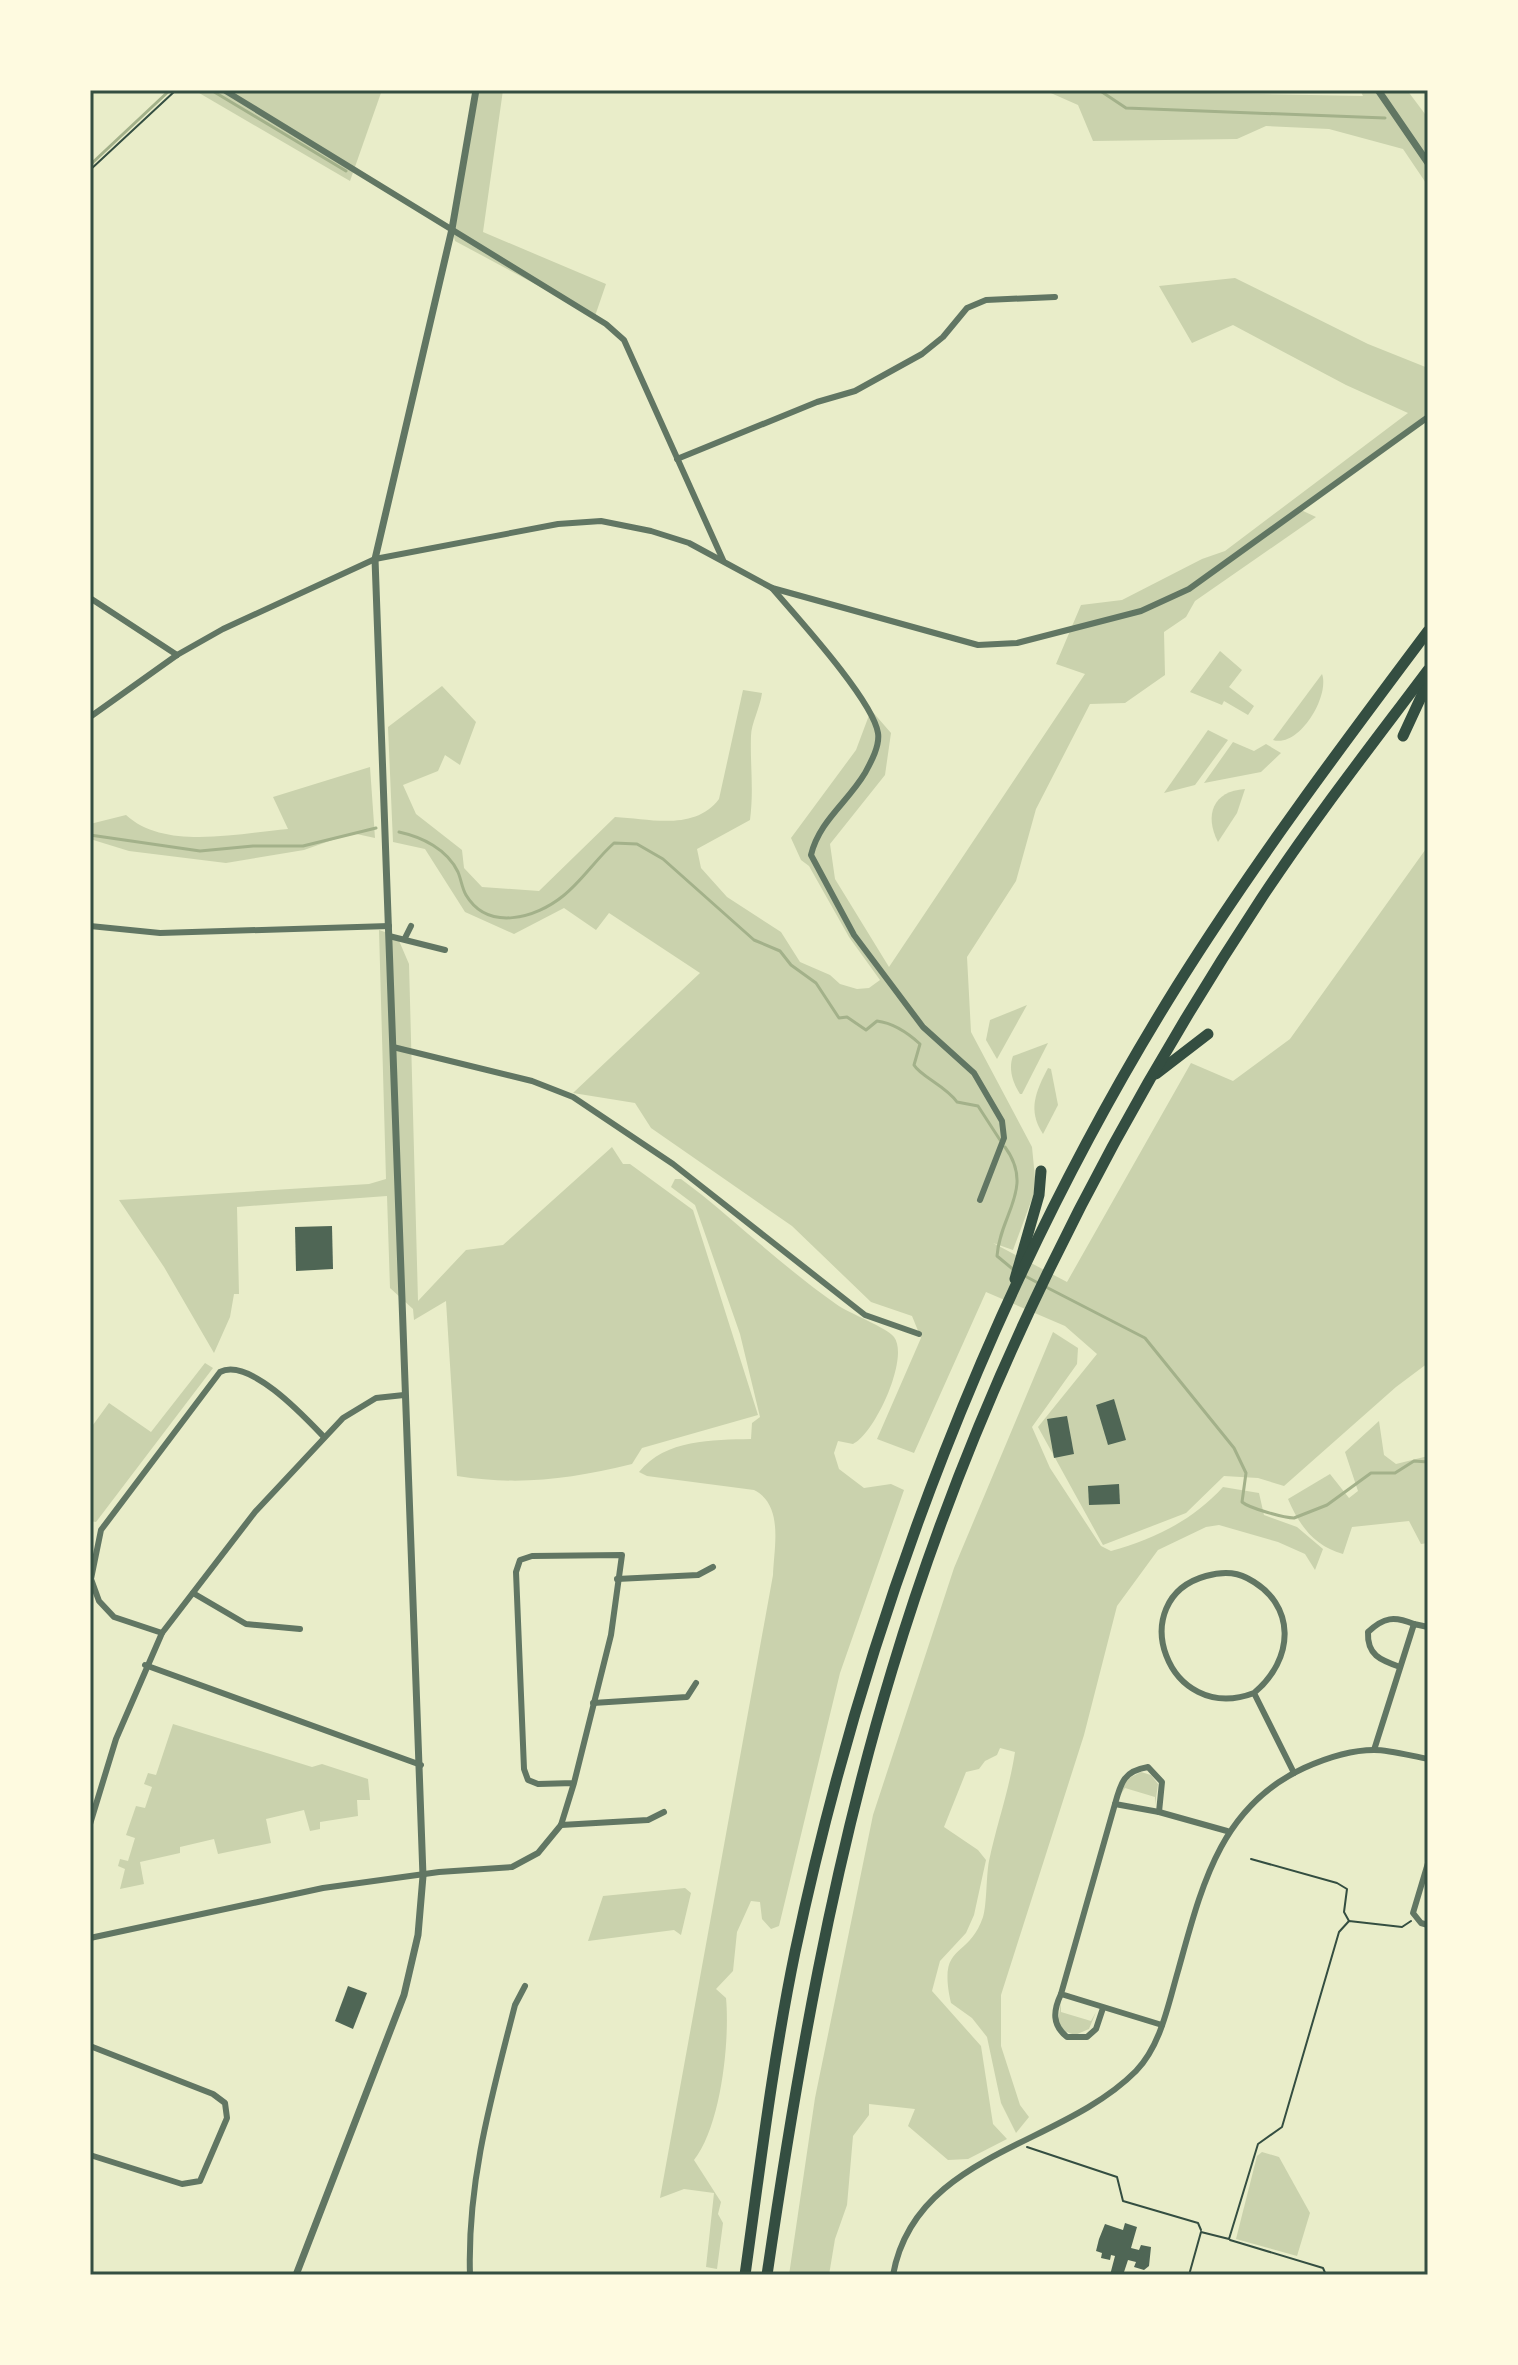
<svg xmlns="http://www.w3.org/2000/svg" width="1518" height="2365" font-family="Quicksand,sans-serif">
	<rect width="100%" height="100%" fill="#e9edc9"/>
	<g fill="#cad2ad">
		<path d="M194 90H382L350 181Z"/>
		<path d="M476 90H503L483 232 606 284 595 316 455 241 452 229Z"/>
		<path d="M1044 90 1363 96 1360 90H1407L1428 118V186L1403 149 1329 129 1266 126 1237 139 1093 141 1078 105Z"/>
		<path d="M1235 278 1368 344 1428 368V413L1301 510 1316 517 1195 601 1186 617 1164 632 1165 675 1125 703 1090 704 1036 809 1016 881 967 957 971 1032 1032 1147 1036 1188 1013 1250 993 1243 1067 1282 1191 1063 1233 1081 1290 1039 1428 846V1363L1396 1387 1284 1486 1258 1478 1224 1476 1186 1513 1103 1545 1038 1427 1097 1354 1065 1326 986 1292 914 1453 877 1439 921 1338 912 1316 871 1302 792 1226 651 1128 635 1103 573 1093 700 973 609 913 596 930 564 908 514 934 465 912 425 849 393 842 388 727 442 686 476 722 460 765 445 755 438 771 403 785 416 814 462 850 464 868 482 887 539 891 615 817C651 819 695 831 719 799L743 690 762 693C760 708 751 724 751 736 750 766 754 788 750 820L697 849 701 868 727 897 781 932 800 962 830 975 840 984 857 989 869 988 880 980 849 937 809 866 801 860 791 838 856 750 871 710 891 733 885 775 830 844 835 879 889 967 1085 674 1056 664 1081 605 1122 600 1202 559 1225 551 1408 413 1346 385 1233 325 1192 343 1159 286Z"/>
		<path d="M1220 651 1242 670 1229 687 1254 706 1248 715 1224 701 1222 705 1190 692Z"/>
		<path d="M1322 674C1330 696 1299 748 1273 740Z"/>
		<path d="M1208 730 1228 740 1195 785 1164 793Z"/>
		<path d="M1233 742 1254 751 1266 744 1281 753 1261 772 1204 783Z"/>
		<path d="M370 767 375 838 352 833 304 850 226 863 129 851 90 839V824L126 815C165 851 239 833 288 829L273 797Z"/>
		<path d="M1245 789 1237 813 1218 842C1204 815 1213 791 1245 789Z"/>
		<path d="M379 930 397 936 409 964 418 1301 466 1250 503 1245 612 1147 623 1164H630L693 1210 758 1415 642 1448 632 1464C569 1479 521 1486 457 1476L446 1301 414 1320 413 1309 390 1288 387 1196 237 1207 239 1294H234L230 1317 214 1353 164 1267 119 1200 369 1184 386 1179Z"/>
		<path d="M1027 1005 997 1059 986 1040 990 1020Z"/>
		<path d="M1048 1043 1022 1094H1020C1013 1083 1008 1069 1013 1056Z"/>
		<path d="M1048 1068 1051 1069 1058 1105 1043 1134C1027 1110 1036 1091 1048 1068Z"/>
		<path d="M675 1179H681L702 1195C746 1231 789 1271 836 1304 850 1314 886 1327 894 1337 910 1358 874 1435 853 1444L838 1441 834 1453 839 1469 864 1488 891 1484 904 1490 840 1673 779 1926 771 1929 762 1919 760 1902 751 1901 737 1932 733 1971 716 1989 726 1998C730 2041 721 2126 694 2160L721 2202 718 2214 723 2223 717 2269 706 2267 714 2193 684 2189 660 2198 773 1575C774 1547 784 1505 754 1490L647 1476 639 1472C665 1439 713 1440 751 1439L752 1423 760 1417 740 1334 695 1205 671 1187Z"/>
		<path d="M1053 1332 1078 1348 1077 1364 1032 1427 1050 1468 1101 1546 1111 1551C1154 1539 1192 1521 1223 1487L1259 1493 1264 1515 1297 1527 1323 1549 1315 1570 1305 1554 1278 1542 1219 1525 1206 1527 1158 1550 1117 1606 1084 1735 1001 1995V2046L1020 2105 1029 2117 1016 2133 1001 2103 987 2037 972 2018 951 2003C937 1941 968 1961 983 1917 987 1904 986 1877 989 1861 997 1823 1009 1791 1015 1752L1000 1748 997 1755 985 1761 979 1769 966 1772 944 1827 978 1850 986 1860 974 1915 966 1933 940 1961 932 1991 981 2046 993 2124 1007 2139 968 2159 948 2160 908 2126 915 2109 869 2104V2115L853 2136 847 2205 835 2239 829 2275H789L815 2098 873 1815 954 1568Z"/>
		<path d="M205 1363 213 1368 96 1522 90 1521V1429L109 1403 151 1432Z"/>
		<path d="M1379 1421 1384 1455 1396 1464 1428 1456V1543L1421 1544 1409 1521 1352 1527 1343 1554C1314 1546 1299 1525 1288 1499L1330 1474 1349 1498 1358 1491 1345 1452Z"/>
		<path d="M173 1724 312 1767 322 1764 368 1779 370 1800H357L358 1816 320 1822V1829L310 1831 304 1810 266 1819 271 1843 218 1854 214 1839 180 1847V1853L140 1862 144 1884 120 1889 125 1869 118 1866 120 1859 128 1861 135 1838 126 1835 136 1806 145 1808 152 1787 144 1784 148 1773 156 1775Z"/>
		<path d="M1141 1772 1151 1775 1158 1784 1155 1805V1797L1125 1788 1120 1795 1127 1779Z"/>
		<path d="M685 1888 691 1893 681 1935 674 1930 588 1941 603 1896Z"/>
		<path d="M1061 2002V2012L1091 2021 1096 2012 1089 2029 1075 2035 1064 2031 1058 2022Z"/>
		<path d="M1262 2152 1279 2157 1310 2213 1297 2256 1236 2239 1257 2156Z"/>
	</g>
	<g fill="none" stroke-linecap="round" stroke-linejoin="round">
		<g stroke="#a3b18a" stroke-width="3">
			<path d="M211 90 346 171"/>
			<path d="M1099 90 1126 108 1385 118"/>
			<path d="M90 165 170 90"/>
			<path d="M399 832C422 837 447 849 458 872 461 879 462 888 466 895 488 932 536 918 563 896 582 881 596 859 614 843L637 844 663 859 754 940 780 951 791 965 816 983 839 1018 847 1017 866 1030 877 1021C893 1023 908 1033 920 1044L914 1065C920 1076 946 1086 957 1102L978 1106 1000 1140"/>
			<path d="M90 835 200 851 253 846H303L376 828"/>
			<path d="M1005 1147C1035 1188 1000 1214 997 1256L1015 1271"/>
			<path d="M1025 1276 1040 1284"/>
			<path d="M1046 1287 1145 1338 1234 1448 1246 1473 1242 1502C1249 1508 1284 1518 1294 1518L1327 1505 1371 1473H1395L1414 1461 1428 1462"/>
		</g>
	</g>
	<g fill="#4f6655">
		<path d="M332 1226 333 1269 296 1271 295 1227Z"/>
		<path d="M1114 1399 1126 1440 1108 1445 1096 1405Z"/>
		<path d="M1067 1416 1074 1454 1054 1458 1047 1419Z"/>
		<path d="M1119 1484 1120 1504 1089 1505 1088 1486Z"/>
		<path d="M348 1986 367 1993 353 2029 335 2021Z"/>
		<path d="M1125 2223 1137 2227 1131 2248 1139 2250 1141 2245 1151 2247 1149 2266 1144 2270 1134 2267 1136 2262 1128 2260 1123 2275H1110L1115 2256 1111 2255 1110 2260 1101 2258 1102 2253 1096 2251 1099 2239 1105 2224 1123 2230Z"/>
	</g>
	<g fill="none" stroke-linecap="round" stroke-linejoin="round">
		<g stroke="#344e41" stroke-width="2">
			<path d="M90 170 176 90"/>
			<path d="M1251 1859 1337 1883 1347 1889 1344 1912 1349 1921"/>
			<path d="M1027 2147 1117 2177 1123 2201 1198 2223 1201 2230"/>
			<path d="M1230 2240 1323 2268 1326 2275"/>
			<path d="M1189 2275 1201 2232 1229 2239 1258 2144 1282 2127 1339 1932 1349 1921 1402 1927 1411 1921"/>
		</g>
		<g stroke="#617663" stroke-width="6">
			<path d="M224 90 606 324 624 340 723 560"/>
			<path d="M677 459 817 402 855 391 922 354 943 337 967 308 986 300 1055 297"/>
			<path d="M772 588C796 616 873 700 878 733 880 746 871 762 865 773 848 802 819 821 811 855L854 935 923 1027 974 1073 1002 1121 1004 1138 980 1200"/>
			<path d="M90 598 177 655"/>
			<path d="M90 717 177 655 223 629 375 559 558 524 601 521 651 531 689 543 772 588 978 645 1017 643 1141 611 1189 589 1428 417"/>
			<path d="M90 926 160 933 389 926"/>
			<path d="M389 936 445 950"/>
			<path d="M405 938 411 926"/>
			<path d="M393 1047 532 1081 573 1097 673 1164 865 1315 919 1334"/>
			<path d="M617 1579 698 1575 713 1567"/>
			<path d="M193 1593 246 1624 300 1629"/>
			<path d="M162 1633 114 1617 99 1601 91 1579 101 1530 220 1372C249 1357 304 1416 324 1437"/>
			<path d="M145 1665 421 1765"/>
			<path d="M1400 1667C1380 1660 1367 1655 1368 1632 1384 1617 1394 1616 1414 1624"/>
			<path d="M1254 1693C1167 1726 1123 1599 1206 1576 1220 1572 1234 1571 1247 1578 1298 1604 1294 1660 1254 1693L1294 1773"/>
			<path d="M593 1703 687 1697 696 1683"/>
			<path d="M1374 1750 1414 1624 1428 1627"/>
			<path d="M1115 1804C1121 1782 1124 1771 1148 1767L1162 1782 1159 1812"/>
			<path d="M90 1824 116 1739 162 1633 255 1512 343 1418 376 1398 404 1395"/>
			<path d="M561 1825 648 1820 664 1812"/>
			<path d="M1428 1863 1413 1913 1421 1923 1428 1925"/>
			<path d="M90 1938 323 1888 439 1872 512 1867 538 1853 561 1825 574 1783 611 1635 622 1555 532 1556 520 1560 516 1572 524 1769 528 1780 538 1784 574 1783"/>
			<path d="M1061 1994C1053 2011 1052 2025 1067 2037H1087L1096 2029 1103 2008"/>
			<path d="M1162 2025 1061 1994 1115 1804 1159 1812 1227 1831"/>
			<path d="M90 2046 213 2094 225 2103 227 2118 200 2181 182 2184 90 2155"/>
			<path d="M470 2275C467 2181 492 2095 515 2005L525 1986"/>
			<path d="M893 2275C915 2153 1061 2147 1136 2071 1161 2045 1168 2005 1178 1971 1201 1889 1219 1807 1304 1768 1324 1759 1351 1750 1374 1750 1391 1750 1411 1756 1428 1759"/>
		</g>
		<g stroke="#617663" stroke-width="7">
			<path d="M1378 90 1428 163"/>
			<path d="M296 2275 404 1995 418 1935 423 1876 375 559 452 229 476 90"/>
		</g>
		<g stroke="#344e41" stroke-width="11">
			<path d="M1403 736 1428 682"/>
			<path d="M1156 1074 1208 1034"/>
			<path d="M1015 1279 1039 1195 1041 1171"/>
			<path d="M745 2275C760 2167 773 2059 795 1952 866 1616 995 1278 1177 986 1254 863 1341 747 1428 631"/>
			<path d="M767 2275C797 2070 832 1868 892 1670 974 1397 1105 1136 1261 899 1313 820 1371 746 1428 670"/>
		</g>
	</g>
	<rect width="1518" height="2365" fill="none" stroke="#fefae0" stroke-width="184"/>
	<rect x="92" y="92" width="1334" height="2181" fill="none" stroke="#344e41" stroke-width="3"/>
</svg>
